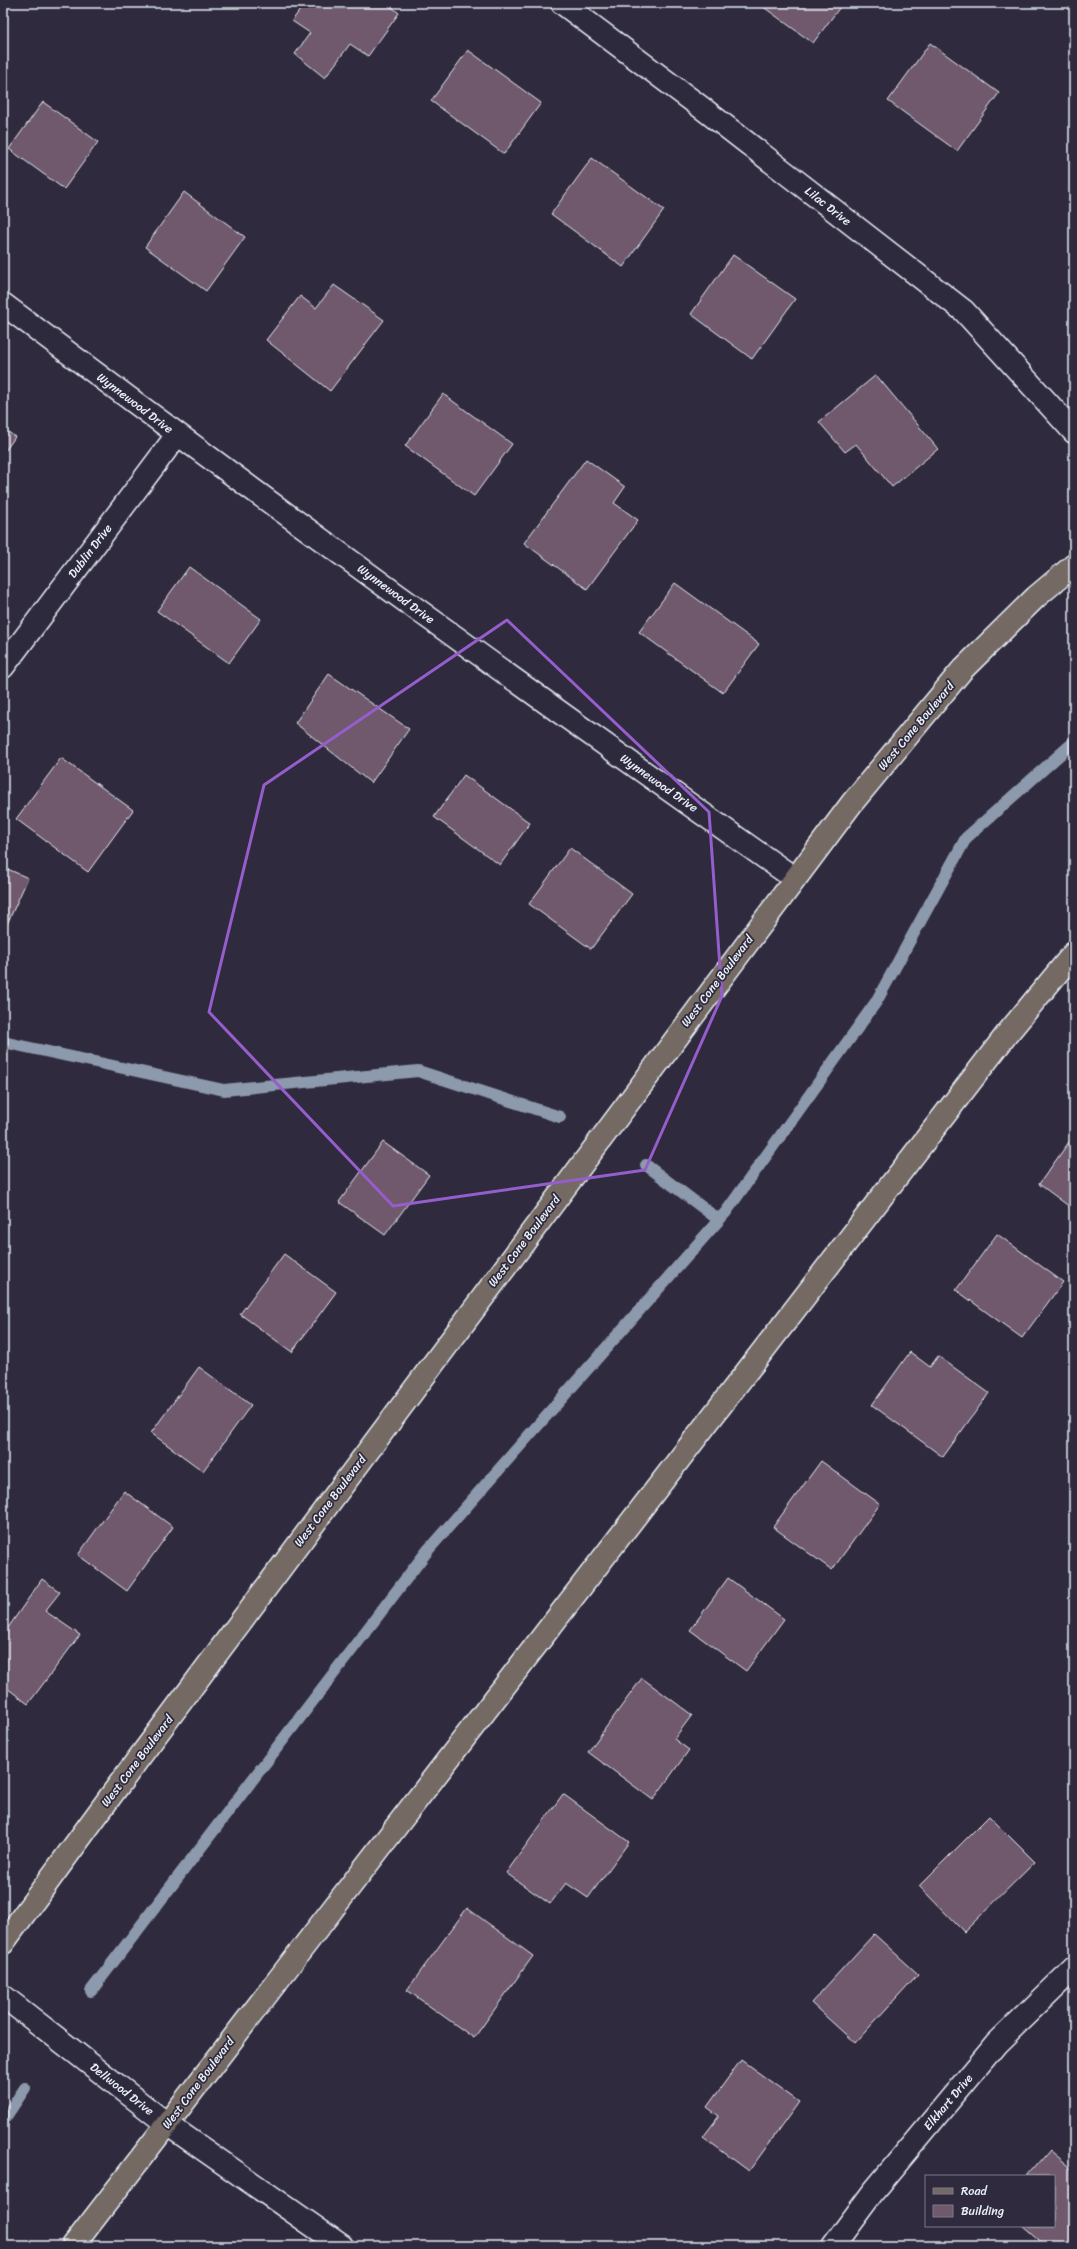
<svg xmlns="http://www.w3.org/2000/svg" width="1077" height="2249" font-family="Sriracha,sans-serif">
	<rect width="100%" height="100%" fill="#2f2a3d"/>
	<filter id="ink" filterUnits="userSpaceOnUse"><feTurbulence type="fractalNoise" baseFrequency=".025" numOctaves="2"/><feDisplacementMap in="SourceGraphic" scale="8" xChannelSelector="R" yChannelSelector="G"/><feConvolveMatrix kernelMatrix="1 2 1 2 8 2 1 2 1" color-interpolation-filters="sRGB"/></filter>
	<g filter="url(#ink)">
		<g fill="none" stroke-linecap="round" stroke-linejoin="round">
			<g stroke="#8d9aad" stroke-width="12">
				<path d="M3 1042 224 1090 418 1071 560 1117"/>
				<path d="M646 1165 719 1220"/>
				<path d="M91 1991 428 1550 726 1212 876 1002 966 838 1074 742"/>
				<path d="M3 2121 25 2088"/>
			</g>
		</g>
		<g fill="#70596d" stroke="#e8f1f8">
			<path d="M305 3H387L399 13 368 56 350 44 325 78 295 54 310 33 292 21Z"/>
			<path d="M758 3H843L813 43Z"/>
			<path d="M930 43 999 93 957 151 888 101Z"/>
			<path d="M468 50 541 103 504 154 431 101Z"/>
			<path d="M43 102 98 142 64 189 9 149Z"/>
			<path d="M592 158 664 210 623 267 551 214Z"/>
			<path d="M184 192 245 237 206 291 145 247Z"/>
			<path d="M733 255 795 299 752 359 691 314Z"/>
			<path d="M334 285 384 320 330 391 266 340 300 296 316 308Z"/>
			<path d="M876 375 938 449 892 487 856 444 845 452 819 422Z"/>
			<path d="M443 394 512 444 474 496 405 446Z"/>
			<path d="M3 428 15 437 3 454Z"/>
			<path d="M586 459 625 487 614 503 638 520 587 589 524 543Z"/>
			<path d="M189 567 261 619 229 663 157 611Z"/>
			<path d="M675 583 759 644 723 693 639 632Z"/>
			<path d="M329 674 409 729 371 783 295 723Z"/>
			<path d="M61 758 133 810 88 872 16 819Z"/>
			<path d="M464 775 530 823 500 865 434 817Z"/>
			<path d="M570 848 632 894 591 949 529 904Z"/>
			<path d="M3 867 28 878 3 933Z"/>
			<path d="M1074 1135V1210L1039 1184Z"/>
			<path d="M383 1142 429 1175 385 1235 339 1202Z"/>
			<path d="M997 1234 1063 1282 1022 1338 956 1290Z"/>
			<path d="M284 1254 336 1292 292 1352 240 1314Z"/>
			<path d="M910 1352 930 1367 938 1356 989 1393 943 1457 872 1405Z"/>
			<path d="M199 1367 251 1405 203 1471 151 1433Z"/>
			<path d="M821 1461 880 1504 832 1570 773 1527Z"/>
			<path d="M124 1491 173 1527 127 1591 78 1555Z"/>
			<path d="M728 1578 784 1619 746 1671 690 1630Z"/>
			<path d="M42 1579 60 1592 45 1611 80 1635 28 1704 3 1685V1635Z"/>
			<path d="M642 1678 692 1715 674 1739 689 1750 653 1800 588 1752Z"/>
			<path d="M563 1794 629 1842 588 1898 566 1883 550 1904 506 1873Z"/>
			<path d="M989 1816 1035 1862 964 1932 919 1886Z"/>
			<path d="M467 1908 533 1956 474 2038 407 1990Z"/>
			<path d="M874 1934 918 1974 855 2043 811 2003Z"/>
			<path d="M741 2060 799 2102 749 2171 703 2137 719 2116 707 2107Z"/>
			<path d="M1050 2150 1074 2170V2239L1068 2246H1046L1023 2226H1054V2176H1028Z"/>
		</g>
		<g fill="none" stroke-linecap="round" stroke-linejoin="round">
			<g stroke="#e8f1f8" stroke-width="25">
				<g id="minor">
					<path d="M562 3 706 111 964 311 1074 432"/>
					<path d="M3 304C264 500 527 691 794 878"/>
					<path d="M3 667 177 435"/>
					<path d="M3 1996 167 2124 342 2246"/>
					<path d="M833 2246 873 2192 997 2043 1074 1968"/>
				</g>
			</g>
			<g stroke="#e8f1f8" stroke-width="25">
				<g id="major">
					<path d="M3 1943 121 1782 852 803 962 670 1036 597 1074 565"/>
					<path d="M73 2246 1007 1034 1074 953"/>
				</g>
			</g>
			<use href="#minor" stroke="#2f2a3d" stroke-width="22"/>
			<use href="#major" stroke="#756964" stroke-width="22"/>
		</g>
	</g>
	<path fill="none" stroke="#965dcd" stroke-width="3" stroke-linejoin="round" d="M507 620 709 812 722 996 645 1170 393 1206 209 1012 264 785Z"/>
	<g text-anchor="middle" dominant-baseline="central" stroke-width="3.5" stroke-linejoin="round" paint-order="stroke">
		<g font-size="12" fill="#e8f1f8" stroke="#2f2a3d">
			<text transform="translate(828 206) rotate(38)">Lilac Drive</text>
			<text transform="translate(135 403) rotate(37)">Wynnewood Drive</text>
			<text transform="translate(90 551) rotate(-53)">Dublin Drive</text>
			<text transform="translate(396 594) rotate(36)">Wynnewood Drive</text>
			<text transform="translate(916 726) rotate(-50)">West Cone Boulevard</text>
			<text transform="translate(659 783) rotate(35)">Wynnewood Drive</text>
			<text transform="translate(717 981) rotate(-53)">West Cone Boulevard</text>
			<text transform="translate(524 1241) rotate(-53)">West Cone Boulevard</text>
			<text transform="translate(330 1501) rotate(-53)">West Cone Boulevard</text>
			<text transform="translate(137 1761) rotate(-53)">West Cone Boulevard</text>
			<text transform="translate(198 2083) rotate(-53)">West Cone Boulevard</text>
			<text transform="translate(122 2089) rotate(38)">Dellwood Drive</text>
			<text transform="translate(948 2102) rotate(-50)">Elkhart Drive</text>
		</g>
	</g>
	<rect width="1077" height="2249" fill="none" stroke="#2f2a3d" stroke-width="16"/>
	<rect x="8" y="8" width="1061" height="2233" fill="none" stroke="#e8f1f8" stroke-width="1.5" filter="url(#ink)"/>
	<rect x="925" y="2175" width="130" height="52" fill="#2f2a3d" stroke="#797a88"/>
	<rect x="933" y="2188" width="20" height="6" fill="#756964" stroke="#797a88"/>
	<text x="961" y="2195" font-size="12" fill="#e8f1f8">Road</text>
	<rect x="933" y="2205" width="20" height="12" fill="#70596d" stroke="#797a88"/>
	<text x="961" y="2215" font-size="12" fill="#e8f1f8">Building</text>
</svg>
